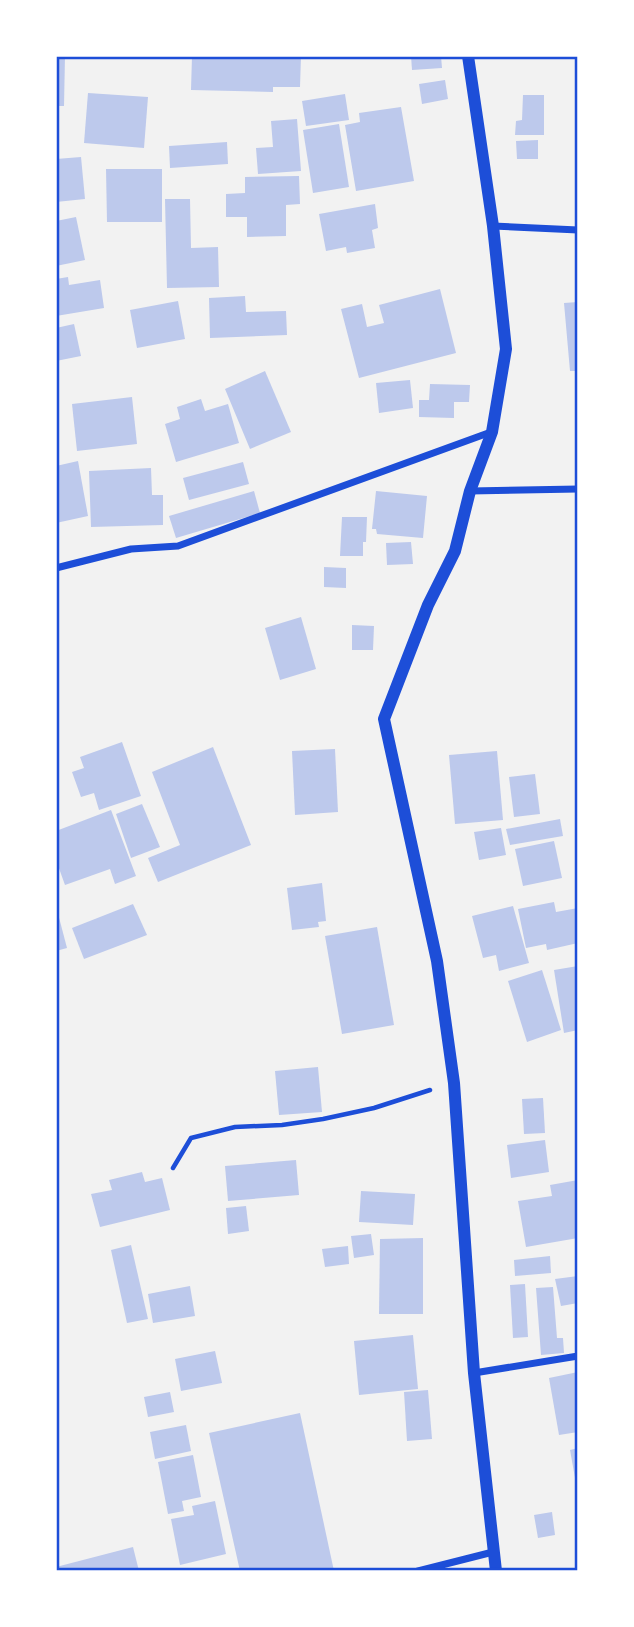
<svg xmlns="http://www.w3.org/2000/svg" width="634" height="1627" font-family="'Asap Condensed',sans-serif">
	<rect width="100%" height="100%" fill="#f2f2f2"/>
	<g fill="#bdc9ec">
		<path d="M56 56H65L64 106H56Z"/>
		<path d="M192 56H301L300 87H273V92L191 90Z"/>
		<path d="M411 56H441L442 68 412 70Z"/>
		<path d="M445 80 448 99 422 104 419 84Z"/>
		<path d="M88 93 148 97 144 148 84 143Z"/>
		<path d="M345 94 349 120 306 126 302 101Z"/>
		<path d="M523 95H544V135H515L516 121 522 120Z"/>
		<path d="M401 107 414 181 356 191 345 125 360 122 359 113Z"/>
		<path d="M297 119 301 171 258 174 256 148 273 147 271 121Z"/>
		<path d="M339 124 349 187 313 193 303 130Z"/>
		<path d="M538 140V159H517L516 141Z"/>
		<path d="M227 142 228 164 170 168 169 146Z"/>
		<path d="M81 157 85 199 56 202V159Z"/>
		<path d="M106 169H162V222H107Z"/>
		<path d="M299 176 300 204 286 205V236L247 237V217H226V194L245 193V177Z"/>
		<path d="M165 199H190L191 248 218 247 219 287 167 288Z"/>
		<path d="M375 204 378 228 372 230 375 248 347 253 346 247 326 251 319 214Z"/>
		<path d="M76 217 85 260 56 266V221Z"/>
		<path d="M68 277 69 285 100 280 104 308 56 316V279Z"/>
		<path d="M440 289 456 353 359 378 341 309 362 304 367 327 384 323 379 305Z"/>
		<path d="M245 296 246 312 286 311 287 335 210 338 209 298Z"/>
		<path d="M178 301 185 339 137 348 130 310Z"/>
		<path d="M578 302V371H570L564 303Z"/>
		<path d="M74 324 81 356 56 361V328Z"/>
		<path d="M265 371 291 432 250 449 225 389Z"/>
		<path d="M410 380 413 408 379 413 376 383Z"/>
		<path d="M430 384 470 385 469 402H454V418L419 417V400H429Z"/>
		<path d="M132 397 137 444 77 451 72 404Z"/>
		<path d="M201 399 205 411 228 404 239 443 176 462 165 424 180 419 177 407Z"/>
		<path d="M78 461 88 516 56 523V466Z"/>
		<path d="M243 462 249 484 189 500 183 478Z"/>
		<path d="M151 468 152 495H163V525L91 527 89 471Z"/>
		<path d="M254 491 260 513 176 538 169 516Z"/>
		<path d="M376 491 427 496 423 538 377 534 376 529H372Z"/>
		<path d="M342 517H367L366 542H363V556H340Z"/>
		<path d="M411 542 413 564 387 565 386 543Z"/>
		<path d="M324 567 346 568V588L324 587Z"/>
		<path d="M301 617 316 669 280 680 265 628Z"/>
		<path d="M352 625 374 626 373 650H352Z"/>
		<path d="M122 742 141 796 99 810 94 793 81 797 72 772 84 768 80 757Z"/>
		<path d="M213 747 251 845 158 882 148 858 180 845 152 772Z"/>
		<path d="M335 749 338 812 295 815 292 751Z"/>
		<path d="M497 751 503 820 455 824 449 755Z"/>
		<path d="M535 774 540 814 514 817 509 777Z"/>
		<path d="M142 804 160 847 131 858 116 814Z"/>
		<path d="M111 810 136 876 115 884 110 869 65 885 56 860V831Z"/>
		<path d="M560 819 563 836 510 845 506 829Z"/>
		<path d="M501 828 506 855 479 860 474 832Z"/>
		<path d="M554 841 562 878 523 886 515 849Z"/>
		<path d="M322 883 326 921 318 922 319 927 292 930 287 888Z"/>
		<path d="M554 902 556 912 578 908V943L547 950 546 944 526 948 518 909Z"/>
		<path d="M133 904 147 935 84 959 72 928Z"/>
		<path d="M56 906 67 948 56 951Z"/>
		<path d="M513 906 529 963 499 971 496 955 483 958 472 916Z"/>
		<path d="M377 927 394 1025 342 1034 325 936Z"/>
		<path d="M578 966V1030L564 1033 554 970Z"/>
		<path d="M542 970 561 1030 527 1042 508 981Z"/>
		<path d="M318 1067 322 1112 279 1115 275 1071Z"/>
		<path d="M543 1098 545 1133 524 1134 522 1099Z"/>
		<path d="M545 1140 549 1172 511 1178 507 1145Z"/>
		<path d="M296 1160 299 1195 228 1201 225 1166Z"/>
		<path d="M142 1172 145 1182 162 1178 170 1210 100 1227 91 1194 112 1190 109 1180Z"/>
		<path d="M578 1180V1238L526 1247 518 1201 552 1196 550 1185Z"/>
		<path d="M361 1191 415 1194 413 1225 359 1222Z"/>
		<path d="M246 1206 249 1231 228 1234 226 1208Z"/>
		<path d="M371 1234 374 1255 354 1258 351 1236Z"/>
		<path d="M423 1238V1314H379L380 1239Z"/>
		<path d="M131 1245 148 1319 127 1323 111 1250Z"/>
		<path d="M348 1246 349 1264 325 1267 322 1249Z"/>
		<path d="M550 1256 551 1273 515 1276 514 1260Z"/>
		<path d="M578 1276V1303L561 1306 555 1279Z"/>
		<path d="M525 1284 528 1337 513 1338 510 1285Z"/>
		<path d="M190 1286 195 1316 153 1323 148 1294Z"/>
		<path d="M553 1287 557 1338H563L564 1353 541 1355 536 1288Z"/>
		<path d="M413 1335 418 1389 359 1395 354 1341Z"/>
		<path d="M215 1351 222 1383 181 1391 175 1359Z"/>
		<path d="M578 1372V1432L559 1435 549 1378Z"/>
		<path d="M428 1390 432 1439 407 1441 404 1392Z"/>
		<path d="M170 1392 174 1412 148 1417 144 1397Z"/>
		<path d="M300 1413 334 1571H240L209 1433Z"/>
		<path d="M186 1425 191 1451 155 1459 150 1432Z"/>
		<path d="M578 1448V1489H577L570 1450Z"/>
		<path d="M193 1455 201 1497 182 1501 184 1511 168 1514 158 1462Z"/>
		<path d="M215 1501 226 1554 180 1565 171 1519 194 1515 192 1506Z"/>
		<path d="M552 1512 555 1535 538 1538 534 1515Z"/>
		<path d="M133 1547 139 1571H56V1567Z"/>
	</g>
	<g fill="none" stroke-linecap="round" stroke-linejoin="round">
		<path stroke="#1d4ed8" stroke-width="4.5" d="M173 1168 191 1138 235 1127 282 1125 323 1119 374 1108 430 1090"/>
		<g stroke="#1d4ed8" stroke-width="7">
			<path d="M493 226 578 230"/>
			<path d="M470 491 578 489"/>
			<path d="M56 568 131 549 178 546 491 432"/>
			<path d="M474 1373 578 1356"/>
			<path d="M418 1571 493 1552"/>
		</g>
		<path stroke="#1d4ed8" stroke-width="12" d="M468 56 493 226 506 349 492 432 470 491 455 551 428 605 384 719 437 961 454 1083 474 1373 496 1571"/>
	</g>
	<rect width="634" height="1627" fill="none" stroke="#ffffff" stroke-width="116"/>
	<rect x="58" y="58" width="518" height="1511" fill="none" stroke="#1d4ed8" stroke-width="2.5"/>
</svg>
